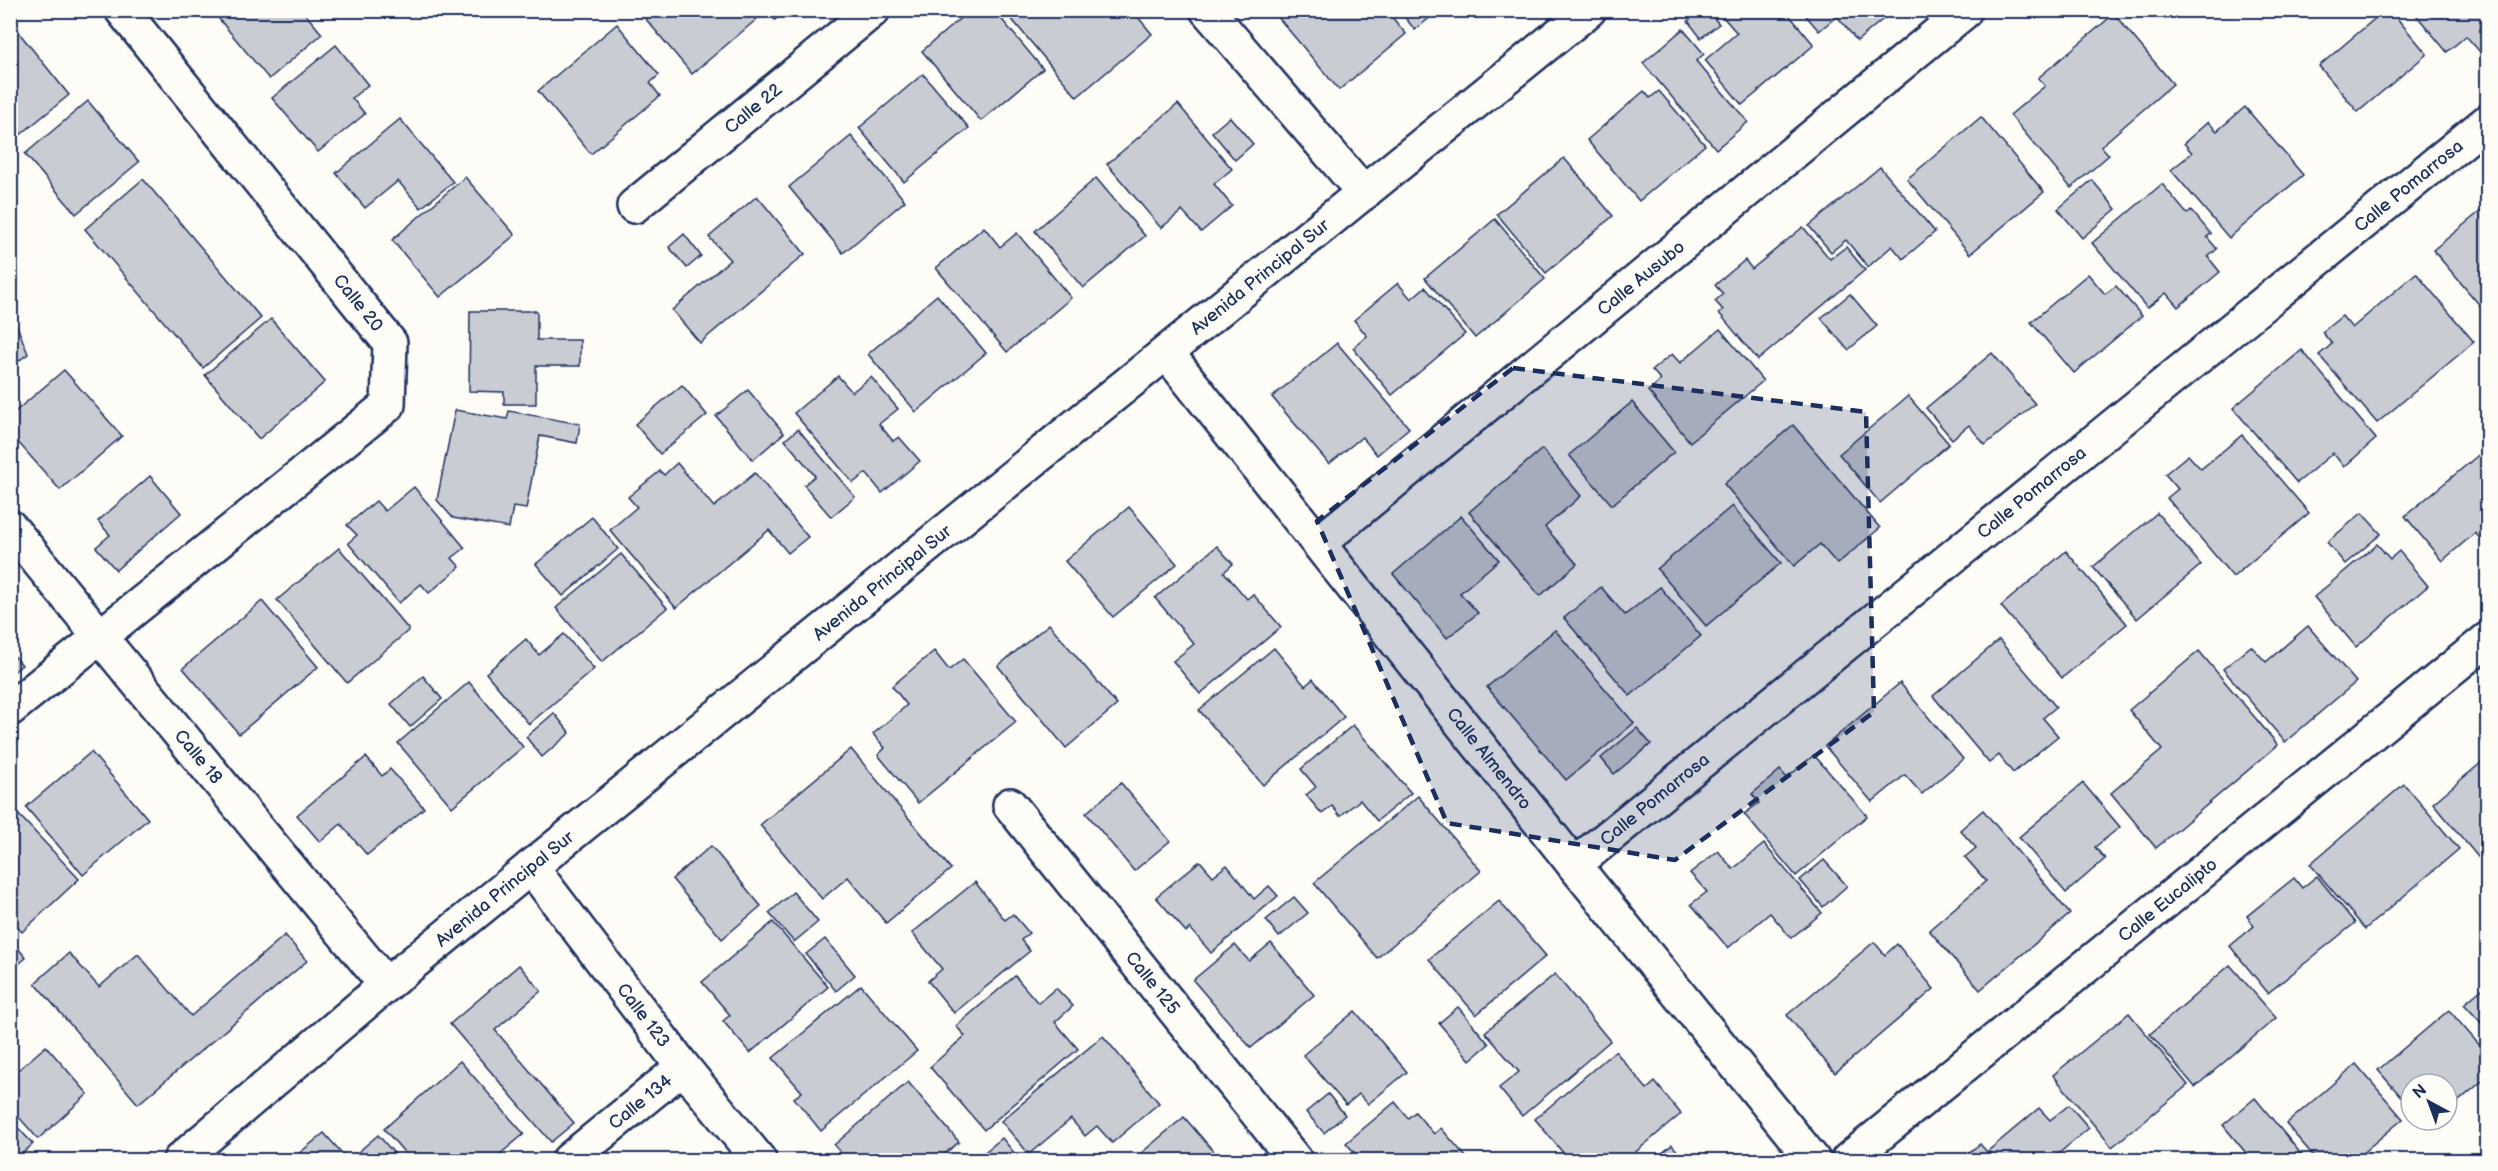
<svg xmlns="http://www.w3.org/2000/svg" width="2498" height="1171" font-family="'Balsamiq Sans',sans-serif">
	<rect width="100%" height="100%" fill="#fdfcf7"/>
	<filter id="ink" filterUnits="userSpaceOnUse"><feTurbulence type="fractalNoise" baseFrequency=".0167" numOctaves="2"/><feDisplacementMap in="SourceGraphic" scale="12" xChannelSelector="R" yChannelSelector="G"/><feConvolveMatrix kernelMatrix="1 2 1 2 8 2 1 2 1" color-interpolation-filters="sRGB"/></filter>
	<g filter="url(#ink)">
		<g fill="#c9ccd3" stroke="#1b2f5e" stroke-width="1.5">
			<path d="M228 10H302L322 34 269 79 219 19Z"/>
			<path d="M654 10H750L757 19 692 74 645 18Z"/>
			<path d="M767 10H786L775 20Z"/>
			<path d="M970 10H994L1043 69 981 121 922 51Z"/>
			<path d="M1004 10H1108L1110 14 1115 10H1132L1152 34 1077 97Z"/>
			<path d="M1272 10H1386L1406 34 1339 90Z"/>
			<path d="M1399 10H1439L1415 30Z"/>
			<path d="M1700 10H1707L1719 24 1701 38 1688 21Z"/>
			<path d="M1717 10H1785L1814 45 1742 105 1705 60 1737 33Z"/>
			<path d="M1801 10H1883L1888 15 1857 41 1837 16 1819 31Z"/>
			<path d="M2034 10H2049L2040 18Z"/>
			<path d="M2385 10H2390L2427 54 2358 112 2319 66Z"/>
			<path d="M2412 10H2488V47L2481 53 2466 36 2447 52Z"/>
			<path d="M2114 14 2173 84 2101 146 2109 155 2071 188 2010 115 2045 86 2038 78Z"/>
			<path d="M617 24 659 75 650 83 660 96 591 154 538 91Z"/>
			<path d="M16 29 69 95 14 140 10 136V34Z"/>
			<path d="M1683 29 1704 54 1696 61 1748 122 1716 149 1643 63Z"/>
			<path d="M336 45 368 85 352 98 365 114 318 152 272 98Z"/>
			<path d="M923 74 969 128 904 182 859 128Z"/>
			<path d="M1644 91 1650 98 1659 91 1705 145 1639 201 1587 140Z"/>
			<path d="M88 101 139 162 76 214 25 154Z"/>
			<path d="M1178 104 1232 169 1214 184 1232 206 1201 232 1182 211 1161 228 1107 164Z"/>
			<path d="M2245 107 2303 175 2229 238 2171 170 2192 153 2184 143 2208 122 2217 131Z"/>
			<path d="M1230 117 1253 144 1235 160 1212 132Z"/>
			<path d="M1981 117 2044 192 1970 254 1907 179Z"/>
			<path d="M400 119 453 182 421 208 398 181 365 208 336 173Z"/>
			<path d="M851 136 905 201 843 253 789 187Z"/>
			<path d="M1564 158 1613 216 1546 273 1497 214Z"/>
			<path d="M1880 167 1935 232 1903 259 1892 246 1868 267 1846 240 1831 252 1809 226Z"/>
			<path d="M465 177 515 235 440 297 392 240Z"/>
			<path d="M1096 178 1145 236 1083 288 1035 231Z"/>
			<path d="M143 179 261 318 203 368 85 229Z"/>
			<path d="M2092 180 2116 209 2082 238 2058 209Z"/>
			<path d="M2162 184 2187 214 2191 210 2211 234 2207 237 2217 249 2208 257 2220 272 2178 307 2166 293 2147 308 2092 243Z"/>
			<path d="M757 196 805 254 700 343 672 310 730 260 709 237Z"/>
			<path d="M2488 205V315L2433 250Z"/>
			<path d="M1495 219 1545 279 1475 338 1425 278Z"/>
			<path d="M984 227 1000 247 1017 233 1071 298 1007 352 936 268Z"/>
			<path d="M1803 227 1830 259 1846 247 1865 270 1758 360 1719 313 1723 310 1715 301 1723 294 1715 285 1745 260 1752 269Z"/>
			<path d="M684 234 701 256 687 268 669 247Z"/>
			<path d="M2416 273 2474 342 2377 423 2319 355 2332 344 2322 332 2342 316 2352 328Z"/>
			<path d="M2088 274 2105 294 2116 286 2142 316 2074 373 2031 322Z"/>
			<path d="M1398 283 1411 299 1425 287 1465 334 1392 395 1353 348 1367 336 1354 320Z"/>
			<path d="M1850 294 1877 326 1848 350 1821 318Z"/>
			<path d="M937 295 986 353 916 412 868 354Z"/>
			<path d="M10 308 28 354 10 367Z"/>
			<path d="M470 311H537V340H580V366H536V404H504V392L469 391Z"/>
			<path d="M271 319 325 382 259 439 205 375Z"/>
			<path d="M1720 329 1763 381 1690 442 1648 391 1661 380 1652 370 1672 354 1680 363Z"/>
			<path d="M1337 343 1409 428 1377 455 1362 437 1329 464 1272 397Z"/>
			<path d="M2302 350 2376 439 2344 467 2333 453 2297 483 2233 408Z"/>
			<path d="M1992 353 2035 404 1985 445 1969 425 1952 439 1926 408Z"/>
			<path d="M64 370 122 436 60 490 10 433V416Z"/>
			<path d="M838 376 852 392 871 377 898 409 879 424 893 441 899 437 920 461 882 493 866 473 853 483 794 413Z"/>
			<path d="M682 385 707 415 660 454 635 424Z"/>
			<path d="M748 390 784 433 753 460 716 416Z"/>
			<path d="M1908 396 1949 444 1880 503 1839 454Z"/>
			<path d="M1632 402 1674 452 1612 505 1569 455Z"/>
			<path d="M455 410 507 419 509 411 580 424 577 443 540 436 526 509 513 507 509 528 453 518 437 500Z"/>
			<path d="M1793 425 1880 528 1837 564 1820 544 1794 566 1724 484Z"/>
			<path d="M798 429 855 497 831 517 804 485 815 476 785 440Z"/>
			<path d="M2242 435 2309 513 2233 577 2167 498 2178 489 2165 474 2188 455 2201 469Z"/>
			<path d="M2488 447V547L2475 533 2442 561 2405 516Z"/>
			<path d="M1542 449 1581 496 1545 527 1577 564 1540 596 1469 512Z"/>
			<path d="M677 463 714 507 755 473 808 537 788 553 769 530 676 608 610 530 637 507 628 497 660 471 664 475Z"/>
			<path d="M150 476 181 513 116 570 96 547 110 535 98 521Z"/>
			<path d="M414 487 465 548 452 558 460 567 429 593 421 584 399 603 348 543 357 535 347 525 376 501 385 511Z"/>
			<path d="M1732 506 1781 563 1706 626 1657 569Z"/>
			<path d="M1129 507 1177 564 1113 617 1065 561Z"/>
			<path d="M2157 513 2201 565 2137 619 2093 567Z"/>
			<path d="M2362 513 2381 534 2345 564 2327 542Z"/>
			<path d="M1461 516 1499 560 1460 593 1478 613 1447 638 1393 574Z"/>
			<path d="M592 517 618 549 563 596 536 564Z"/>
			<path d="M2377 544 2390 559 2399 551 2428 586 2356 647 2314 597Z"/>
			<path d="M1217 546 1233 564 1224 572 1247 599 1253 594 1281 627 1200 694 1173 661 1194 644 1155 598Z"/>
			<path d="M339 548 409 630 347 683 277 600Z"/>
			<path d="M2066 551 2127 624 2062 678 2001 606Z"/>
			<path d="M621 554 667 608 602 662 556 608Z"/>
			<path d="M1601 587 1625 615 1660 587 1701 636 1630 696 1564 618Z"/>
			<path d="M262 601 318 667 239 734 183 668Z"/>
			<path d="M1049 624 1117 705 1066 748 998 666Z"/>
			<path d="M2308 626 2356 682 2285 742 2223 669 2251 646 2266 662Z"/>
			<path d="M1555 630 1634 723 1566 780 1487 687Z"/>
			<path d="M564 634 594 669 529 724 486 673 526 639 539 655Z"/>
			<path d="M1999 640 2056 707 2043 718 2058 736 2013 773 1999 755 1989 763 1933 696Z"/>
			<path d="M1274 648 1305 686 1313 679 1344 717 1263 785 1199 710Z"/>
			<path d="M10 651 22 665 10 675Z"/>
			<path d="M934 651 949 670 963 659 1016 722 918 803 878 755 885 748 873 734 907 705 892 686Z"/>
			<path d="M2199 651 2278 745 2156 848 2111 793 2162 750 2129 710Z"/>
			<path d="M423 676 442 699 410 727 391 704Z"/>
			<path d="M469 682 523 747 452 807 398 743Z"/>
			<path d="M1900 683 1963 759 1922 794 1905 775 1872 802 1825 746Z"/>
			<path d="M554 713 570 733 542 757 526 737Z"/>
			<path d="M1353 725 1411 793 1377 821 1360 800 1340 816 1332 806 1322 814 1306 795 1316 787 1301 769Z"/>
			<path d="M1637 728 1651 744 1614 774 1601 758Z"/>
			<path d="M851 749 951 869 886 923 848 877 822 899 760 825Z"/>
			<path d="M91 752 148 819 83 875 26 807Z"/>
			<path d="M1814 755 1867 816 1796 876 1744 814 1759 803 1752 794 1780 770 1787 778Z"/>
			<path d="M366 757 382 776 390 769 424 808 367 855 341 824 320 842 297 815Z"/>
			<path d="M2488 757V869L2433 803Z"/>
			<path d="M1121 783 1170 841 1134 871 1086 813Z"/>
			<path d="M2083 783 2120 827 2095 847 2105 859 2066 893 2019 837Z"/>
			<path d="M2404 784 2459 849 2365 929 2310 864Z"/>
			<path d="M1418 796 1481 871 1377 958 1314 883Z"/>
			<path d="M1983 810 2070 914 1980 990 1929 930 1986 881 1965 857 1976 848 1960 830Z"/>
			<path d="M19 815 79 879 22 932 10 919V824Z"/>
			<path d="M1764 844 1822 913 1791 938 1770 913 1728 948 1691 904 1707 892 1690 873 1718 851 1733 869Z"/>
			<path d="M711 846 761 906 722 939 672 879Z"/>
			<path d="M1824 860 1847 886 1823 907 1800 880Z"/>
			<path d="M1200 861 1213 876 1227 865 1254 899 1269 886 1278 896 1211 953 1190 928 1186 932 1156 897Z"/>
			<path d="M2317 876 2355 923 2268 993 2230 946 2254 926 2247 916 2294 878 2302 888Z"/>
			<path d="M975 882 1005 920 1013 914 1029 933 1021 940 1030 951 954 1013 928 981 942 969 912 933Z"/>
			<path d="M793 892 818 922 794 942 769 913Z"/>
			<path d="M1294 897 1308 913 1279 937 1266 920Z"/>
			<path d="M1499 901 1546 956 1476 1015 1429 959Z"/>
			<path d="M773 922 828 987 750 1053 723 1021 730 1015 702 982Z"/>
			<path d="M285 935 307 961 138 1104 35 983 69 953 99 987 138 954 191 1016Z"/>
			<path d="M10 938 26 958 10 971Z"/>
			<path d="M825 939 855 975 836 991 806 954Z"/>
			<path d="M1874 942 1885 955 1897 944 1934 989 1835 1073 1787 1015Z"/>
			<path d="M1271 943 1314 995 1251 1048 1193 980 1235 945 1249 961Z"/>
			<path d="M519 965 541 991 495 1030 574 1123 551 1142 450 1024Z"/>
			<path d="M2230 965 2276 1018 2195 1087 2150 1034Z"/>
			<path d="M1555 974 1610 1041 1522 1116 1499 1088 1519 1072 1485 1032Z"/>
			<path d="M1015 976 1038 1003 1056 988 1073 1006 1055 1022 1078 1049 984 1130 930 1067 965 1036 956 1026Z"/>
			<path d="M2488 984V1030L2464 1004Z"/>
			<path d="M861 985 917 1051 821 1131 794 1098 802 1092 773 1058Z"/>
			<path d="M1458 1007 1489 1044 1470 1060 1439 1023Z"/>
			<path d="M2449 1010 2488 1055V1076L2447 1111V1084H2411V1108L2378 1070Z"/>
			<path d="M1355 1011 1407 1072 1368 1104 1359 1094 1346 1105 1303 1055Z"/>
			<path d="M2129 1013 2188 1085 2112 1147 2053 1075Z"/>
			<path d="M1103 1036 1159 1103 1112 1143 1097 1126 1085 1136 1071 1119 1029 1154 1001 1121Z"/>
			<path d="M46 1046 88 1094 38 1139 10 1107V1077Z"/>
			<path d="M1615 1051 1647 1089 1655 1082 1681 1114 1626 1160H1569L1535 1119Z"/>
			<path d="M460 1061 524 1134 493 1160H411L384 1129Z"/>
			<path d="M2356 1064 2403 1119 2354 1160H2317L2286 1124Z"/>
			<path d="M908 1082 959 1142 937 1160H847L834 1145Z"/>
			<path d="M1328 1094 1345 1115 1324 1133 1306 1112Z"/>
			<path d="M2255 1098 2306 1160H2237L2246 1153 2223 1125Z"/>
			<path d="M1395 1102 1408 1118 1415 1112 1434 1134 1441 1128 1466 1157 1463 1160H1361L1346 1143Z"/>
			<path d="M2069 1105 2089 1128 2051 1160H1997L1988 1151 2039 1108 2050 1120Z"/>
			<path d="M1184 1117 1221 1160H1133Z"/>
			<path d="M10 1119 33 1144 15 1160H10Z"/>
			<path d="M2421 1120H2436L2427 1127Z"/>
			<path d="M324 1133 348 1160H291Z"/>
			<path d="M378 1135 400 1160H349Z"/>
			<path d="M1002 1138 1020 1160H975Z"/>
			<path d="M1980 1144 1994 1160H1959Z"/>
			<path d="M1672 1145 1685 1160H1654Z"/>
		</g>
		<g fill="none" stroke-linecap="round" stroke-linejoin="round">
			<g stroke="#1b2f5e" stroke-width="38">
				<g id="minor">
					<path d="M1207 10 1364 193"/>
					<path id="s1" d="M634 206 873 10"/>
					<path id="s2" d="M1167 353 1574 865 1813 1160"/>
					<path id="s3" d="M10 527 386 985"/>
					<path id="s4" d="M1319 543 1964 12"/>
					<path d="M10 709 388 405 390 343 122 10"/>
					<path id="s5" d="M1010 805 1295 1160"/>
					<path id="s6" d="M1574 865 2488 121"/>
					<path id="s7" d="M531 867 683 1067 759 1160"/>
					<path id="s8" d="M569 1160 683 1067"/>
					<path id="s9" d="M1848 1160 2488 639"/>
				</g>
			</g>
			<g stroke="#1b2f5e" stroke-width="38">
				<g id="tertiary">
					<path id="s10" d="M180 1160 386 985 531 867 1589 10"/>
				</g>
			</g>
			<use href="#minor" stroke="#fdfcf7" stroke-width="33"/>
			<use href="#tertiary" stroke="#fdfcf7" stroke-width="33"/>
		</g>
	</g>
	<path fill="#1b2f5e" fill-opacity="0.2" stroke="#1b2f5e" stroke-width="4.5" stroke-dasharray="12 8" stroke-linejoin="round" d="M1513 368 1866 412 1874 712 1675 860 1447 823 1317 521Z"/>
	<g text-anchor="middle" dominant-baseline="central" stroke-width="4.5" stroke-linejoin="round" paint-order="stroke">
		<g font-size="18" fill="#1b2f5e" stroke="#fdfcf7">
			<text stroke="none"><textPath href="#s1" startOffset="154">Calle 22</textPath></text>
			<text stroke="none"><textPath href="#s6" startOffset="1076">Calle Pomarrosa</textPath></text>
			<text stroke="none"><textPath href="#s10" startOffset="1395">Avenida Principal Sur</textPath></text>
			<text stroke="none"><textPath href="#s4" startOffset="417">Calle Ausubo</textPath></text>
			<text transform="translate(358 303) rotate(51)">Calle 20</text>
			<text stroke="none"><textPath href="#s6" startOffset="590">Calle Pomarrosa</textPath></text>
			<text stroke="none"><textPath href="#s10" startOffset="909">Avenida Principal Sur</textPath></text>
			<text stroke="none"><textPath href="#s3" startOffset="297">Calle 18</textPath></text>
			<text stroke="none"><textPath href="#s2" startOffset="518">Calle Almendro</textPath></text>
			<text stroke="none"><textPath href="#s6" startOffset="104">Calle Pomarrosa</textPath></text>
			<text stroke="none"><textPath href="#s10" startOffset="423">Avenida Principal Sur</textPath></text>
			<text stroke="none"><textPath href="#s9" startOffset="412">Calle Eucalipto</textPath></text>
			<text stroke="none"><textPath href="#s5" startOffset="228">Calle 125</textPath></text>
			<text stroke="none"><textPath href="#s7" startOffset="186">Calle 123</textPath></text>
			<text stroke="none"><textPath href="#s8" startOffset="92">Calle 134</textPath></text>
		</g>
	</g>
	<rect width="2498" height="1171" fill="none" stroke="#fdfcf7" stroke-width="36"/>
	<rect x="18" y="18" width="2462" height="1135" fill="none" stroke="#1b2f5e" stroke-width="2" filter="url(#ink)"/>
	<g transform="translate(2429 1102) rotate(319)"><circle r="28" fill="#fdfcf7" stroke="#a3aaba" stroke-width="1.5"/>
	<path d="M0-4.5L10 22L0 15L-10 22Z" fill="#1b2f5e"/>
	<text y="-9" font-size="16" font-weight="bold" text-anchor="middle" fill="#1b2f5e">N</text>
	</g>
</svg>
